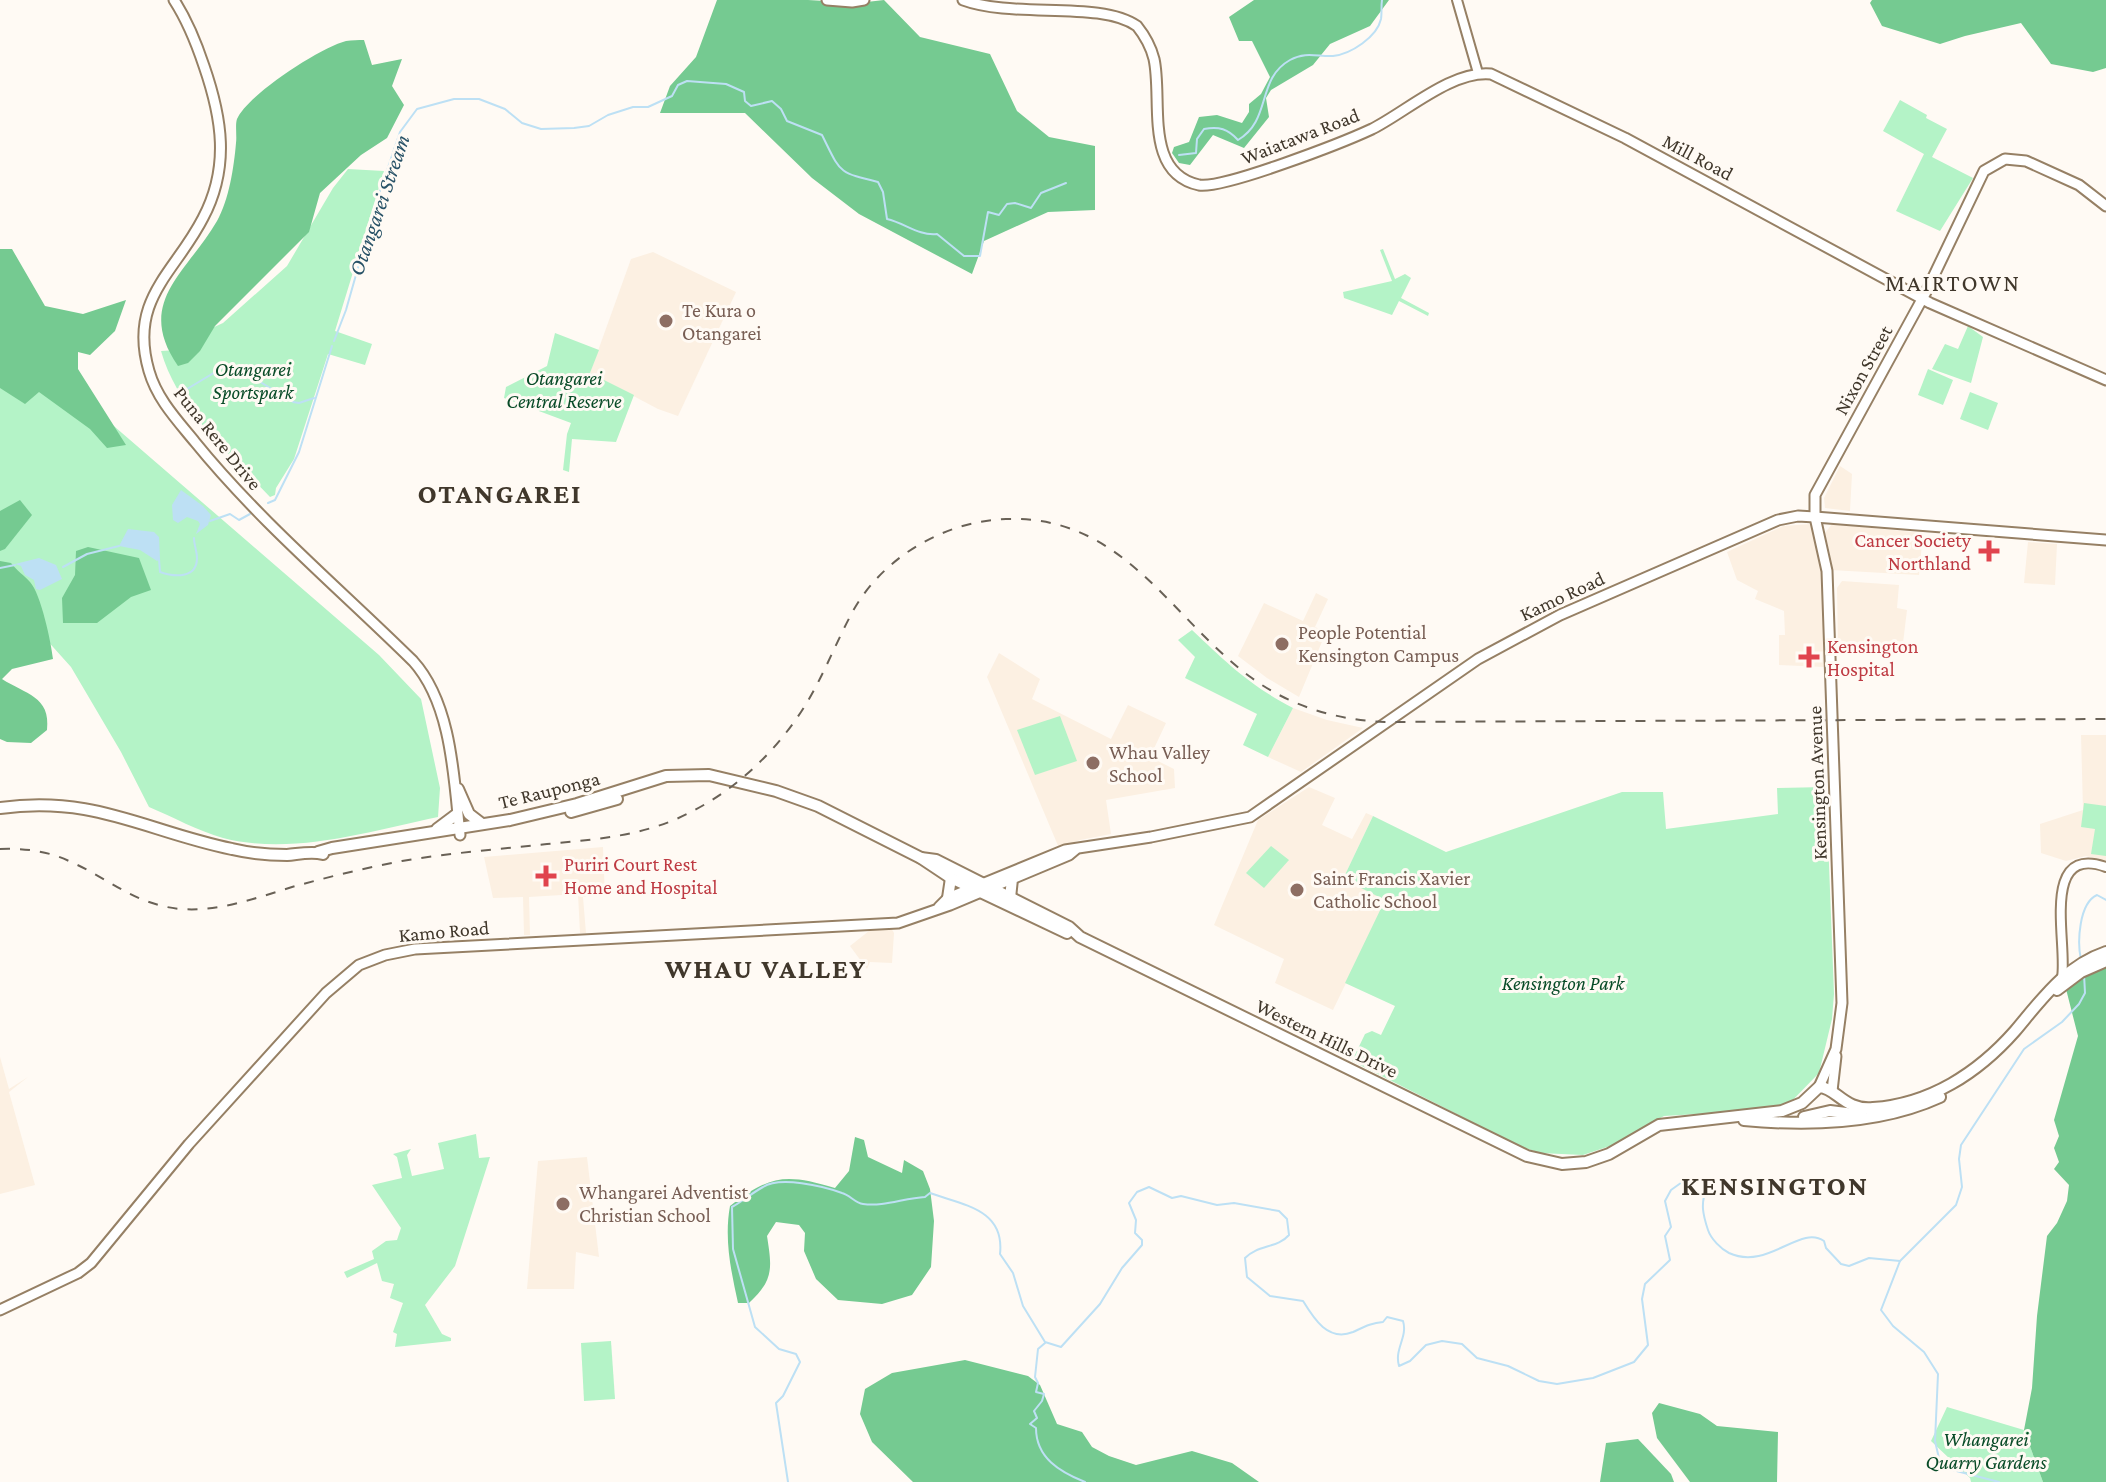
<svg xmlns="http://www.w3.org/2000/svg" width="2106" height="1482" font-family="'Crimson Pro',serif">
	<rect width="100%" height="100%" fill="#fffaf4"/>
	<g fill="#fcf0e2">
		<path d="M653 252 736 292 678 416 658 409 590 373 631 259Z"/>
		<path d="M1840 466 1852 474 1850 511 1825 508 1824 498Z"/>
		<path d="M1811 524 1821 565 1824 667 1779 665V635H1785L1784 611 1755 599 1758 591 1737 580 1727 552 1783 526Z"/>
		<path d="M1832 524 1923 533 1919 575 1831 570 1830 554 1825 533Z"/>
		<path d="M2028 542 2057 544 2055 585 2024 583Z"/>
		<path d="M1842 581 1899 585 1897 608 1907 610 1903 643 1838 645 1837 588Z"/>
		<path d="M1316 593 1328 599 1315 627 1326 632 1299 697 1267 678 1238 656 1264 603 1303 621Z"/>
		<path d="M999 653 1040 679 1032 699 1111 739 1128 705 1166 723 1150 757 1174 769 1175 788 1106 800 1111 834 1080 840 1059 848 987 677Z"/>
		<path d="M1293 708 1327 720 1363 728 1301 772 1268 757Z"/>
		<path d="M2081 735H2106V861L2086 856 2066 861 2041 853 2040 824 2083 810Z"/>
		<path d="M1309 787 1335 798 1322 825 1352 839 1366 813 1373 816 1343 879 1386 900 1333 1010 1275 983 1284 959 1214 925 1258 820Z"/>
		<path d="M603 847 605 896 583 897 586 933H580L578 894 529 897 530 935H524L523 897 493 898 484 857Z"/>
		<path d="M891 928 894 933 892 963 870 962 867 969 850 946 869 931Z"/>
		<path d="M0 1057 9 1089 28 1077 9 1092 35 1185 0 1194Z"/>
		<path d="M587 1157 599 1257 576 1252 574 1289H527L538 1161Z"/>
	</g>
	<g fill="#b4f3c7">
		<path d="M1900 100 1927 115 1926 118 1947 129 1932 157 1973 178 1940 231 1896 211 1924 154 1883 131Z"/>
		<path d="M348 169 384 171 335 331 372 344 365 365 328 354 294 459 276 488 275 495 270 497C229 454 178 410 161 351L194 349 212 328 223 323 287 266 333 188Z"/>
		<path d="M1383 249 1395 279 1405 274 1411 278 1401 298 1429 313 1428 316 1399 301 1392 315 1344 298 1343 292 1392 281 1380 250Z"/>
		<path d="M1968 326 1983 337 1971 383 1932 369 1945 344 1958 349Z"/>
		<path d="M555 333 599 350 590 373 634 395 616 442 572 439 569 472 563 470 567 434 571 423 504 398 506 387 547 366Z"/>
		<path d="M1928 369 1953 380 1943 405 1918 395Z"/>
		<path d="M0 372 100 414 379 655 421 699 440 788 438 817C370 831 293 856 223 838 198 831 173 817 149 807L121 752 71 667 0 588Z"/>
		<path d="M1970 392 1998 403 1988 430 1960 419Z"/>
		<path d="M1192 630C1227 663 1249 685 1293 708L1268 757 1243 745 1257 714 1185 678 1195 657 1178 640Z"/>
		<path d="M1060 716 1077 761 1035 775 1017 730Z"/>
		<path d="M1826 787 1834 994 1832 1019 1819 1073 1787 1106 1768 1110 1664 1116 1610 1146 1583 1155 1540 1153 1520 1146 1352 1061 1365 1034 1372 1031 1381 1035 1395 1006 1345 983 1385 900 1343 879 1373 816 1446 852 1622 792H1663L1666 829 1778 814 1777 788Z"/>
		<path d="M2084 803 2106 806V856L2091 854 2095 829 2081 827Z"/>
		<path d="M1271 846 1289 860 1264 888 1246 873Z"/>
		<path d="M476 1134 479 1158 490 1157 455 1266 425 1305 442 1334 451 1338V1341L395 1347 397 1334 393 1332 403 1303 390 1298 394 1284 382 1281 377 1263 347 1278 344 1272 374 1259 372 1251 386 1241 397 1240 401 1228 372 1185 402 1178 397 1157 393 1154 411 1149 407 1155 412 1176 444 1169 438 1143Z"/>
		<path d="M611 1341 615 1399 584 1401 581 1343Z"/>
		<path d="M1947 1407 2024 1430 2043 1482H1971L1970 1478 1931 1441Z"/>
	</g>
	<g fill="#75ca91">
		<path d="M717 0H808L858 3 884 0 920 37 990 54 1017 111 1049 137 1095 146V210L1048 212 984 241 972 274 859 214 812 178 745 113H660L670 86 696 57Z"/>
		<path d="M1254 0H1389L1370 26 1330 44 1313 65 1271 90 1266 98 1269 117 1244 148 1213 135 1190 165 1179 163 1172 153 1174 147 1189 142 1199 117 1217 115 1242 123 1249 112V104L1261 94 1270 77 1252 41H1239L1229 17Z"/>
		<path d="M1872 0H2106V68L2093 72 2051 64 2021 23 1965 36 1940 44 1882 26 1870 3Z"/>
		<path d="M364 40 372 65 402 59 392 86 404 105 387 138 361 155 320 193 309 232 215 326 200 351 188 363 178 366C134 302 187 273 217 221 229 200 234 167 236 143 237 136 235 125 237 119 247 95 321 47 346 41 352 40 358 40 364 40Z"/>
		<path d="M0 249H12L45 306 83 314 126 300 115 331 90 355 78 352V369L126 445 107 448 90 429 39 392 25 404 0 388Z"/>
		<path d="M20 500 32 515 5 549 0 551V511Z"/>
		<path d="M88 547 139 558 151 590 131 597 97 623H63L62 598 75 575 76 551Z"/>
		<path d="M0 561 11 563C17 571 24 575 30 582 41 594 51 642 53 659L12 669 2 679C25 694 51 696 47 730L31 743 7 742 0 739Z"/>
		<path d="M2106 965V1482H2043L2024 1430 2032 1388 2037 1316 2047 1236 2057 1223 2067 1201 2069 1185 2054 1169 2059 1162 2054 1148 2059 1136 2054 1120 2078 1036 2066 989 2075 980Z"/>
		<path d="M855 1137 864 1140 868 1157 902 1173 904 1160 923 1171 930 1189 934 1221 931 1267 912 1295 882 1304 838 1300 816 1279 804 1251 805 1233 799 1225 776 1222 767 1236C772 1268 774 1280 749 1303H738C731 1271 724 1239 730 1206 771 1174 787 1174 835 1188L849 1171Z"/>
		<path d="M965 1360 1028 1376 1040 1385 1057 1424 1082 1432 1092 1447 1109 1456 1136 1465 1192 1451 1232 1463 1259 1482H913L872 1442 860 1414 865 1389 892 1373Z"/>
		<path d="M1659 1403 1700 1414 1717 1426 1778 1432 1777 1482H1690L1657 1438 1652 1413Z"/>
		<path d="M1638 1439 1671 1474 1674 1482H1600L1606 1443Z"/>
	</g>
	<g fill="#bde0f4">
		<path d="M181 490 203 506 211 515 208 525 196 534 200 524 198 521 187 517 178 523 173 520 172 505Z"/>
		<path d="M128 529 154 532 159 537 160 559 157 561 140 550 119 546Z"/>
		<path d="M39 558 56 565 62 579 40 590 36 589 34 580 25 575 21 566 15 564Z"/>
	</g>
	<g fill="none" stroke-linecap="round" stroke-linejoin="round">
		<g stroke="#bde0f4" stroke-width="2">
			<path d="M1179 155 1196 153 1197 139 1204 129C1219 126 1228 129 1238 140 1272 120 1256 79 1290 60 1306 51 1318 57 1333 56 1351 54 1377 37 1381 19 1382 13 1381 6 1382 0"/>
			<path d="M334 341 346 310 379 194 400 132 417 109 454 99H479L505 109 522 123 541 129 574 128 589 126 608 115 633 107H648L672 96 678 85 687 81 726 84 744 92 745 101 751 106 772 101 781 109 787 121 822 135C841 173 837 172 878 182L883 192 887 219C905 223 918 236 937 234L964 256H980L988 212 999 215 1007 204 1015 203 1031 208 1041 193 1066 183"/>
			<path d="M182 392 227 365 239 369 293 402 299 403 314 398"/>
			<path d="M268 503 275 500 299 452 332 346"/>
			<path d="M210 521 230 514 239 520 250 514"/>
			<path d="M159 559 160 572C174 577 197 579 197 558 197 551 194 545 194 538"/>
			<path d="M63 567 87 554 119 546"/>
			<path d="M0 568 15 565"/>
			<path d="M2081 960C2077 942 2079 903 2097 895L2106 900"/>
			<path d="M1045 1343 1038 1349 1035 1377 1038 1383 1036 1392 1044 1394 1042 1401 1034 1411 1037 1418 1030 1424 1036 1428C1036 1458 1060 1472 1085 1482"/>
			<path d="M788 1482 776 1403 783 1396 800 1362 796 1354 779 1349 755 1327 733 1249 732 1207C743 1201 752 1193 763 1187 780 1176 823 1186 842 1193 850 1195 855 1203 863 1204 884 1207 904 1198 925 1197L930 1193C963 1205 1005 1209 1000 1254L1013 1273 1023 1306 1045 1342 1061 1347 1100 1304 1122 1268 1142 1245V1240L1135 1233 1136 1220 1129 1203 1137 1192 1149 1187 1172 1198 1181 1196 1217 1205 1234 1203 1279 1211 1287 1219 1289 1235C1278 1248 1257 1245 1245 1258L1247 1277 1270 1296 1303 1301C1314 1319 1328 1342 1353 1332 1364 1327 1371 1323 1383 1322L1387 1317 1403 1321C1408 1337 1394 1349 1399 1366L1410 1361 1426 1345 1442 1341 1462 1344 1477 1358 1508 1366 1539 1381 1557 1384 1593 1378 1634 1362 1648 1345 1642 1299 1645 1284 1670 1260 1665 1236 1671 1227 1665 1201 1671 1190 1685 1180H1699L1707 1188C1700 1203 1703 1215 1708 1230 1711 1239 1721 1249 1729 1253 1768 1271 1800 1224 1824 1241L1826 1248 1841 1264 1849 1266 1869 1258 1900 1261"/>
			<path d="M1999 1482 1941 1467 1935 1441 1938 1374 1924 1352 1893 1326 1881 1310 1900 1261 1956 1205 1962 1187 1959 1159 1961 1145 2024 1049 2062 1022 2079 1004 2085 993 2084 974"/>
		</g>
		<g stroke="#968065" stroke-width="12">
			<g id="tertiary">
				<path d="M1457 0 1478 73"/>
				<path d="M2062 977C2068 945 2039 843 2106 867"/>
			</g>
		</g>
		<g stroke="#968065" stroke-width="13">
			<g id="secondary">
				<path d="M174 0C187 20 196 42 204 66 222 118 230 167 203 218 175 273 128 299 149 371 157 399 177 420 195 442 260 522 340 589 413 661 452 704 454 779 460 835"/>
				<path d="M827 0 852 2 864 0"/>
				<path d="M963 0C1014 19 1100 0 1137 26 1145 36 1151 47 1154 59 1163 99 1143 173 1199 185 1224 189 1344 142 1372 129 1406 112 1452 70 1491 74L1625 138 1930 303 2106 380"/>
				<path d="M939 907 948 898 1065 850 1151 837 1250 817 1478 659 1560 615 1778 520 1798 516 1815 517 2106 540"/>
				<path d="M1819 1087 1836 1049 1842 1003 1827 571 1815 517V495L1926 292 1984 171 2005 159 2026 161 2079 185 2106 206"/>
				<path d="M1832 1091 1836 1056"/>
				<path d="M0 1310 78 1273 91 1263 189 1144 326 993 359 965 385 955 415 949 898 923 950 905 1069 855 1075 850"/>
			</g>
		</g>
		<g stroke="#968065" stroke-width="14">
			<g id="trunk">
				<path d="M458 789 469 814 482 824"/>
				<path d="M0 808C95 795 145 831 232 849 249 853 269 855 287 855 299 854 311 851 323 854"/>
				<path d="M571 812 617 799"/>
				<path d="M437 829 457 814"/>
				<path d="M318 852 332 848 510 820 577 804 666 776 709 775 776 791 818 806 921 858 951 878 1067 933"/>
				<path d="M921 858 936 860 1069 927 1080 937 1527 1156 1562 1164 1586 1162 1609 1154 1659 1125 1782 1111 1802 1103 1819 1087C1836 1087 1844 1111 1873 1108 1930 1104 1978 1073 2015 1031 2042 999 2065 966 2106 952"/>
				<path d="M948 898 951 878"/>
				<path d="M1010 898 1012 879"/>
				<path d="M2057 990 2081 972 2106 961"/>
				<path d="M1804 1117 1830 1111 1862 1115"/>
				<path d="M1744 1120C1808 1126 1881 1124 1940 1097"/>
			</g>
		</g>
		<use href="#tertiary" stroke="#fff" stroke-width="8"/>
		<use href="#secondary" stroke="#fff" stroke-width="9"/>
		<use href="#trunk" stroke="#fff" stroke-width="10"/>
		<path stroke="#696156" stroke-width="2" stroke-dasharray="10 10" stroke-linecap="butt" d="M0 849C24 848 49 851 71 862 110 879 135 905 181 909 219 912 256 898 292 887 328 877 365 868 402 861 450 853 499 849 547 844 590 840 633 837 674 820 727 797 769 760 801 712 822 680 835 644 853 611 883 557 945 521 1006 519 1123 515 1168 615 1249 676 1289 706 1336 720 1385 722L2106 719"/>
	</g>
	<g fill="#8d6e63" stroke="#fffaf4" stroke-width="3">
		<circle cx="666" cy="321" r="8"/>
		<circle cx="1282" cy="644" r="8"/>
		<circle cx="1093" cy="763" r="8"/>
		<circle cx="1297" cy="890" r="8"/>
		<circle cx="563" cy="1204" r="8"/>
	</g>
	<g fill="#e0444e" stroke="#fffaf4" stroke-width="3">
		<path d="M1985 539h8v8h8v8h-8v8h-8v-8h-8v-8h8z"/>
		<path d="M1805 645h8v8h8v8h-8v8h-8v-8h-8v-8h8z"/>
		<path d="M542 864h8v8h8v8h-8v8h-8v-8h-8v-8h8z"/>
	</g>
	<g text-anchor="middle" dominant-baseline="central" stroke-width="6" stroke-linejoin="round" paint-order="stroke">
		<g font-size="20" fill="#40372b" stroke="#fffaf4">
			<text transform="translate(1300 136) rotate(-21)">Waiatawa Road</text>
			<text transform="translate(1698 157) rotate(28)">Mill Road</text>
			<text transform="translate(1863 370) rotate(-61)">Nixon Street</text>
			<text transform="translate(218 438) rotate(51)">Puna Rere Drive</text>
			<text transform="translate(1562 596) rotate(-25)">Kamo Road</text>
			<text transform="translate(1817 783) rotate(-92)">Kensington Avenue</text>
			<text transform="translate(549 790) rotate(-14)">Te Rauponga</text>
			<text transform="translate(444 931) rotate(-5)">Kamo Road</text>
			<text transform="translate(1327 1038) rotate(26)">Western Hills Drive</text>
		</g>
		<g font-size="20" fill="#785e54" stroke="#fffaf4" text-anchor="start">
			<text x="682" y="310">Te Kura o<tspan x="682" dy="23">Otangarei</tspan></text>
			<text x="1298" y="632">People Potential<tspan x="1298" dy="23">Kensington Campus</tspan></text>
			<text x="1109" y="752">Whau Valley<tspan x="1109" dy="23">School</tspan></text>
			<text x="1313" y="878">Saint Francis Xavier<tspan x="1313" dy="23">Catholic School</tspan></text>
			<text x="579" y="1192">Whangarei Adventist<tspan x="579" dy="23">Christian School</tspan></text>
		</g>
		<g font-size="20" font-style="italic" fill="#084b27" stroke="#fffaf4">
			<text x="253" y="369">Otangarei<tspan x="253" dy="23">Sportspark</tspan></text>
			<text x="564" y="378">Otangarei<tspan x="564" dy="23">Central Reserve</tspan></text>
			<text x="1563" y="983">Kensington Park</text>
			<text x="1986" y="1439">Whangarei<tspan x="1986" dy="23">Quarry Gardens</tspan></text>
		</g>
		<g font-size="20" fill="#be3a42" stroke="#fffaf4" text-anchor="start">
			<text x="1971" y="540" text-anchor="end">Cancer Society<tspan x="1971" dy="23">Northland</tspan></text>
			<text x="1827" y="646">Kensington<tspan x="1827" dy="23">Hospital</tspan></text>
			<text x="564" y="864">Puriri Court Rest<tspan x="564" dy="23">Home and Hospital</tspan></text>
		</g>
		<g font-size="22" font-style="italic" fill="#285267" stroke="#fffaf4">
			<text transform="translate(379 205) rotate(-71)">Otangarei Stream</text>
		</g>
		<g font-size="24" letter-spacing="2" fill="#40372b" stroke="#fffaf4">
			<text x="1953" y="282">MAIRTOWN</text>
		</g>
		<g font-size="28" font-weight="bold" letter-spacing="2" fill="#40372b" stroke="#fffaf4">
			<text x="500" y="493">OTANGAREI</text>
			<text x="766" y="968">WHAU VALLEY</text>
			<text x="1775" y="1185">KENSINGTON</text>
		</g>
	</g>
</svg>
